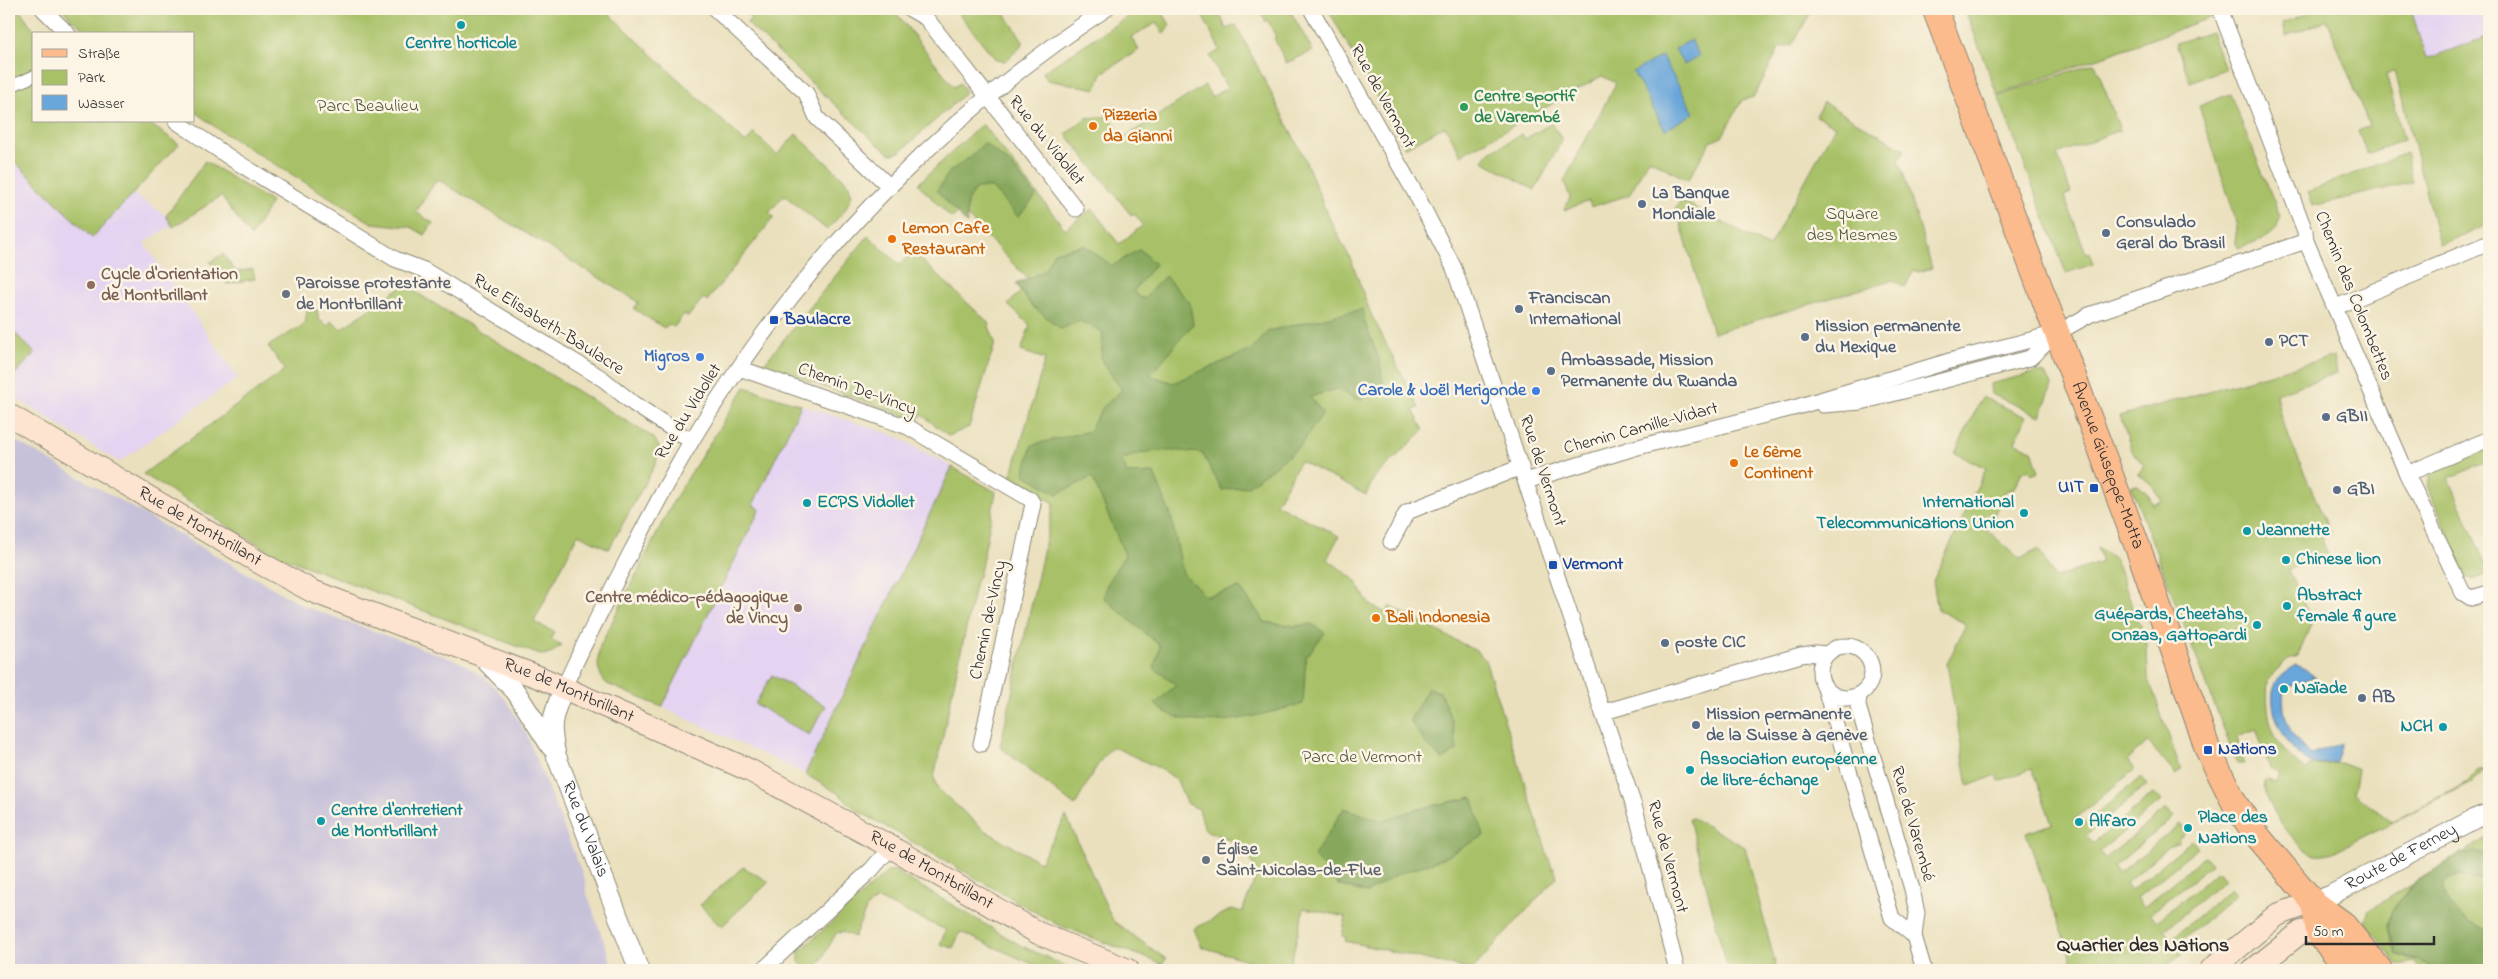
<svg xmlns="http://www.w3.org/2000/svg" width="2498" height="979" font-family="'Indie Flower',sans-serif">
	<rect width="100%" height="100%" fill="#fcf5e5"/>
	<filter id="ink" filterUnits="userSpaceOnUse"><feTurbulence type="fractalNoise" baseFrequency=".02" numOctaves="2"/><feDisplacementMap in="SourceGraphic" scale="10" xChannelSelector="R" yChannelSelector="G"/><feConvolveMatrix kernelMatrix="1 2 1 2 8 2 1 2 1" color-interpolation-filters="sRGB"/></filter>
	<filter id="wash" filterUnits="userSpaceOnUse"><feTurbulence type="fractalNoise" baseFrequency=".0096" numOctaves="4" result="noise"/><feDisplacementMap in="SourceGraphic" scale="20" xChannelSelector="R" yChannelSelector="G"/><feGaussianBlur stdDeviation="1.12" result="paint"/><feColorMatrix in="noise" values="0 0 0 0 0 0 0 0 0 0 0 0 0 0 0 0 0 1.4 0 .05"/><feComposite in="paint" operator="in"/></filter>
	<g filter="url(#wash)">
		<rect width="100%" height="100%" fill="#eae0bd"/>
		<g fill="#e4d3f1">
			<path d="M2411 9H2489V36L2426 59Z"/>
			<path d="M9 156 92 238 132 193 166 216 172 225 144 243 238 378 119 462 9 394V380L35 353 9 327Z"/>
			<path d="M801 405 893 435 952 467 805 774 662 707 760 509 753 505Z"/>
		</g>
		<path fill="#c6c0d9" d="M9 437 306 607 460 662 486 678 506 700 526 733 586 883V891L614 970H9Z"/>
		<g fill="#a8c167" stroke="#6a7649">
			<path d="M9 9H19L37 34H34V121H146L179 144 92 238 9 156Z"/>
			<path d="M63 9H604L746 143 754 133 777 155 796 134 848 183 852 195 845 210 827 230 784 195 769 213 774 217 707 301 703 298 688 317 684 314 674 327 669 324 664 328 634 309 638 302 632 298 437 179 416 212 433 223 425 235 411 227 372 223 222 132 194 111V34H91L71 19Z"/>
			<path d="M742 9 894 10 954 87 960 83 965 90 963 95 900 152 891 154 875 142 747 23 751 18Z"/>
			<path d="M955 9H1002L1023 41 1022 46 1005 61 996 60Z"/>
			<path d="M1139 9H1161L1170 25 1164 34 1156 23 1131 37 1139 50 1102 73 1096 89 1047 80 1043 72Z"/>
			<path d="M1199 9H1229L1220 14 1226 29 1236 25 1305 159 1327 214 1352 262 1370 312 1419 408 1413 410 1424 430 1374 478 1366 495 1300 461 1276 504 1339 536 1327 559 1355 580 1369 604 1386 613 1390 606 1478 652 1485 660 1552 868H1554L1557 877 1472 970 1345 941 1346 937 1342 936 1346 917 1304 908 1289 970H1270L1251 961 1202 947 1194 929 1232 909 1242 912 1257 874 1244 846 1205 830 1199 809 1186 803 1177 780 1163 770 1114 747C1102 751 1082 794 1075 806L1000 747 1054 503 1011 477 1045 359 1021 351 1030 325 1008 305 1030 281 962 211 951 218 918 184 982 124 1065 229 1092 209 1119 244 1143 225 1134 213 1131 215 1066 134 1086 118 1110 116 1122 139 1205 85 1211 97 1227 88 1210 56 1220 50Z"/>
			<path d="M1259 9H1289L1313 51 1286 63 1274 38 1276 37 1268 21H1265Z"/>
			<path d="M1328 9H1807L1809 15 1792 45 1779 48 1754 97 1742 100 1722 137 1710 142 1688 180 1649 159 1629 195 1591 207 1589 201 1564 210 1570 198 1564 181 1616 83 1602 76 1461 155 1445 126 1405 148Z"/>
			<path d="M1965 9H2212L2215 16 1997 95Z"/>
			<path d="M2318 9H2411L2426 59 2489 36V224L2439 245 2395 71 2386 75 2404 140 2367 154 2358 131 2369 126 2327 20 2286 36 2283 23Z"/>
			<path d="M2211 32 2225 69 2190 82 2176 43Z"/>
			<path d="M2095 63 2120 130 2057 154 2071 193 2064 196 2086 253 2089 252 2093 264 2066 273 1998 96Z"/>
			<path d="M2230 94 2280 216C2278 238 2256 241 2238 248L2235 241 2237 228 2233 210 2199 106Z"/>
			<path d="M1823 102 1905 150 1899 159 1932 268 1918 272 1914 270 1905 287 1892 280 1713 333 1676 208 1681 200 1769 247 1835 126 1816 116Z"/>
			<path d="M1552 123 1562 140 1535 190 1483 161 1488 153 1522 134 1525 139Z"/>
			<path d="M2406 153 2413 182 2312 206 2307 192Z"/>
			<path d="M205 161 271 202 251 237 221 196 173 227 166 216Z"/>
			<path d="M868 236 900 265 912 251 990 324 989 326 995 343 969 427 949 436 922 415 917 420 763 365Z"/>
			<path d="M223 254 236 272 253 269 255 279 227 284 210 262Z"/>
			<path d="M404 285 654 438 660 449 656 463 609 549 578 534 534 622 554 632 551 639 562 645 550 654 540 655 274 554 143 474 285 370 268 346 305 324 307 311 317 309 319 320 328 326 331 321 341 329Z"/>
			<path d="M9 327 35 353 9 380Z"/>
			<path d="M2334 356 2337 373 2276 394 2281 419 2331 534 2321 538 2328 554 2288 570 2312 622 2298 656 2288 659 2268 679C2265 720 2272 747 2307 771L2310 765 2340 763 2358 770 2354 791 2355 794 2392 822 2468 782 2477 770H2483L2472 782 2333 852C2326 854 2317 856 2310 852 2293 844 2263 802 2264 782L2267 780 2275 783 2280 775 2270 768 2256 729 2238 736 2244 764H2237L2131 486 2138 485 2147 493 2153 504 2162 501 2151 484 2138 474 2144 466 2132 451 2120 416Z"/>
			<path d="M2037 372 2045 374 2052 386 2040 416 1991 394 1990 384Z"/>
			<path d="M745 387 801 405 753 505 760 509 662 707 607 684C596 672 597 661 600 646L674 500Z"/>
			<path d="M1982 397 2026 417 2015 442 2032 450 2039 472 2031 475 2029 470 2022 472 2013 490H2006L1987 530 2020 559 2038 549 2055 578 2102 562 2097 547 2115 559 2147 645 2148 677 2181 770 2176 775 2148 742 2127 760 2135 769 2074 820 2080 827 2141 777 2147 785 2086 836 2093 843 2154 793 2161 801 2100 851 2106 858 2166 809 2174 817 2113 867 2118 874 2180 824 2187 832 2178 839 2179 842 2171 845 2126 883 2131 890 2192 840 2198 848 2137 898 2144 907 2205 856 2212 864 2150 914 2157 921 2218 871 2225 880 2164 930 2171 939 2231 889 2236 895 2176 945 2182 954 2174 961 2156 970H2075L2026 833 2052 824 2032 769 1999 781 1997 775 1968 786 1947 664 1966 624 1938 610 1933 581 1986 468 1955 453Z"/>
			<path d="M2489 448V461L2449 478 2489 573 2473 580 2466 576 2427 486 2432 472Z"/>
			<path d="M952 467 996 492 981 568 979 577H977L934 777 937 788 984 830 1040 862 1066 816 1113 921 1166 959 1162 964 1056 924 855 809 839 794 805 774Z"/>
			<path d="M772 675 826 706 809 735 755 704Z"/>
			<path d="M1693 818 1745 847 1777 970H1728L1689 819Z"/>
			<path d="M2489 837V970L2412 884 2392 911 2388 927 2392 944 2397 954 2410 960 2424 961 2435 970H2424L2413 963 2399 966 2365 922 2369 910Z"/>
			<path d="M743 867 769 882 721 927 700 905Z"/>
			<path d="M893 870 1020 945 1074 970H1046L960 932 953 948 940 944 946 930 878 899 867 907 854 937 841 931 840 933 837 932 816 970H806L799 961V952L887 872Z"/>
		</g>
		<g fill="#86a75c" stroke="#586944">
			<path d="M984 143 1009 163 1036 196 1018 217 992 188H976L967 202V224L937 191 950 171 973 155Z"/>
			<path d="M1084 245 1112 266 1140 249 1155 264 1133 292 1143 299 1165 276 1190 303 1193 324 1150 375 1173 383 1253 349 1268 331 1363 309 1365 323 1379 359 1384 387 1359 400 1337 389 1310 397 1323 413 1300 446 1275 466 1248 486 1222 490 1202 453C1174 450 1148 448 1122 460L1127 474 1154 473 1171 516 1183 573 1206 596 1240 588 1265 622 1295 626 1312 624 1325 633 1306 657 1303 704C1262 714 1190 738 1155 704L1176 685 1154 668 1160 646 1104 598 1107 583 1125 555 1092 477 1057 494 1024 474 1032 445 1089 431 1103 407 1122 390 1101 360 1103 332 1080 321 1061 329 1031 305 1016 284 1044 271 1054 252Z"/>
			<path d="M1428 688 1440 692 1452 720 1457 750 1443 760 1425 743 1410 720Z"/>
			<path d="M1472 797 1484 836 1441 859 1398 874 1367 893 1338 885 1314 856 1344 808 1382 821 1414 810Z"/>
			<path d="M2480 852 2489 855V878L2471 880 2459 875 2450 878 2443 885C2443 907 2470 924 2489 930V970H2435C2422 959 2412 961 2397 954L2388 927 2392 911 2413 884 2461 853Z"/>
		</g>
		<g fill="#69a6da" stroke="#4a6882">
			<path d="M1691 40 1699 56 1684 65 1675 49Z"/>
			<path d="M1662 56 1694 113 1665 130 1633 72Z"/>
			<path d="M2295 665 2305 669 2316 678 2313 677 2284 689C2281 718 2290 736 2311 755L2342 743 2336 762C2328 763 2316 765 2309 762 2287 752 2262 702 2277 681 2282 675 2289 670 2295 665Z"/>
		</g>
	</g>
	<g filter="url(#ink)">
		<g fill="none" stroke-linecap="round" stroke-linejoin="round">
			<g stroke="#8a8674" stroke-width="13">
				<path id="pedestrian" d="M9 87 34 76"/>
			</g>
			<g stroke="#8a8674" stroke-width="17">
				<g id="minor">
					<path d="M43 9 68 34"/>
					<path d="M715 9 806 93 817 118 890 187"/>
					<path d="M910 9 926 18 1076 209"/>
					<path d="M1311 9 1418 198 1454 268 1636 812 1677 970"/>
					<path d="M2220 9 2305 231 2306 241 2407 474 2463 593 2471 598 2489 593"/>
					<path d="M176 121 232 159 395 259 424 270 603 379 634 404 691 441"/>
					<path d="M2336 307 2489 243"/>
					<path d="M739 368 908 427 1030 499 1033 504 981 744"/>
					<path d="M1823 405 1861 402 2030 358 2057 333 2089 315 2306 241"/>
					<path d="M2407 474 2489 439"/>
					<path d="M1526 481 1634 448 1797 407 1953 360 2057 333"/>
					<path d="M1391 542 1407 512 1521 467"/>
					<circle cx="1846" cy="672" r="26"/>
					<path d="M564 687C585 641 608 597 631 552 658 501 684 450 716 402 817 246 951 111 1106 9"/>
					<path d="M1825 688 1892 918 1914 936"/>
					<path d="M1859 695 1858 706 1912 889 1917 913 1914 936 1924 970"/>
					<path d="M1604 712 1801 655 1816 653 1826 654"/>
					<path d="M763 970 872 869 891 847"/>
				</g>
			</g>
			<g stroke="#8a8674" stroke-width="21">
				<g id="tertiary">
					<path d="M481 656 516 692 551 747"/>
					<path id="s1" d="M564 687C552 718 549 722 556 755L639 970"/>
					<path id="s2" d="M2313 902 2331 895 2474 819 2489 813"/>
				</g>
			</g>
			<g stroke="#8a8674" stroke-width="24">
				<g id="secondary">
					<path id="s3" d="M9 415 262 564 312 591 541 678 749 770 891 847 1038 933 1128 970"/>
					<path d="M2211 970 2277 915 2313 902"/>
					<path d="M2253 970 2301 932 2307 931 2319 934"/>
				</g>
			</g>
			<g stroke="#8a8674" stroke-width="27">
				<g id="primary">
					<path id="s4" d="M1935 9 2141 556 2208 750 2235 804 2255 833 2313 902 2342 923 2380 970"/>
					<path d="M2313 902 2319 934 2349 970"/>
				</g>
			</g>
			<use href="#pedestrian" stroke="#fff" stroke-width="11"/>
			<use href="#minor" stroke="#fff" stroke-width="15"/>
			<use href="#tertiary" stroke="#fff" stroke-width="19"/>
			<use href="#secondary" stroke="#fde4d1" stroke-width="22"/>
			<use href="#primary" stroke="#fbbb8d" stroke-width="25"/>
		</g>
	</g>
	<g fill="#0f9aa8" stroke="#fcf5e5" stroke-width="2">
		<circle cx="461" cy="25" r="5"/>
		<circle cx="807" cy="503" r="5"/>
		<circle cx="2024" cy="513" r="5"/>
		<circle cx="2247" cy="531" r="5"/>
		<circle cx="2286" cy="560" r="5"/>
		<circle cx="2287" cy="606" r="5"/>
		<circle cx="2257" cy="625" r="5"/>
		<circle cx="2284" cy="689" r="5"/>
		<circle cx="2443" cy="727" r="5"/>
		<circle cx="1690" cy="770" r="5"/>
		<circle cx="321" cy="821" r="5"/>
		<circle cx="2079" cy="822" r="5"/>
		<circle cx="2188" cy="828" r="5"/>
	</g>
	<circle fill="#2e9e5b" stroke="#fcf5e5" stroke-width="2" cx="1464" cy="107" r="5"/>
	<g fill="#e8710a" stroke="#fcf5e5" stroke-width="2">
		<circle cx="1093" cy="126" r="5"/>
		<circle cx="892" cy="239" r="5"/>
		<circle cx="1734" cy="463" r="5"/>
		<circle cx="1376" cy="618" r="5"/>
	</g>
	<g fill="#5c6f8a" stroke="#fcf5e5" stroke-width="2">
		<circle cx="1642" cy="204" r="5"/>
		<circle cx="2106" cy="233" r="5"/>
		<circle cx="1519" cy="309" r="5"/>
		<circle cx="1805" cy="337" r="5"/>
		<circle cx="2269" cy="342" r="5"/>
		<circle cx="1551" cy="371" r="5"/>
		<circle cx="2326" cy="417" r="5"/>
		<circle cx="2337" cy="490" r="5"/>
		<circle cx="1665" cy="643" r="5"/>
		<circle cx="2362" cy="698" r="5"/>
		<circle cx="1696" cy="725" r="5"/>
	</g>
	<g fill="#8d6e63" stroke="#fcf5e5" stroke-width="2">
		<circle cx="91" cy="285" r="5"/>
		<circle cx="798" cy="608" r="5"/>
	</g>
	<g fill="#6b7280" stroke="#fcf5e5" stroke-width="2">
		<circle cx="286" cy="294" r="5"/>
		<circle cx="1206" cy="860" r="5"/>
	</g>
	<g fill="#1a4fb4" stroke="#fcf5e5" stroke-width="2">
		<rect x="769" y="315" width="10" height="10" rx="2.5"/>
		<rect x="2089" y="483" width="10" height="10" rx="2.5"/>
		<rect x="1548" y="560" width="10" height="10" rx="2.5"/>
		<rect x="2203" y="745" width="10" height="10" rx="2.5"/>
	</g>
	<g fill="#3f7fe0" stroke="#fcf5e5" stroke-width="2">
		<circle cx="700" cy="357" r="5"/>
		<circle cx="1536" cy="391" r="5"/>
	</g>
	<g text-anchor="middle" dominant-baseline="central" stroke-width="5" stroke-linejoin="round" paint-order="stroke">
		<g font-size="18" font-weight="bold" fill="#0d838f" stroke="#fcf5e5" text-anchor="start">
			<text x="461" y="44" text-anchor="middle">Centre horticole</text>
			<text x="817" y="503">ECPS Vidollet</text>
			<text x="2014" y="503" text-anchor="end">International<tspan x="2014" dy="21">Telecommunications Union</tspan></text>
			<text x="2257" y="531">Jeannette</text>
			<text x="2296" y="560">Chinese lion</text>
			<text x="2297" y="596">Abstract<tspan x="2297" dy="21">female figure</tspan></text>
			<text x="2247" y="615" text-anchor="end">Guépards, Cheetahs,<tspan x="2247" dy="21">Onzas, Gattopardi</tspan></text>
			<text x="2294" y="689">Naïade</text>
			<text x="2433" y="727" text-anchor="end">NCH</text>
			<text x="1700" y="760">Association européenne<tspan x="1700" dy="21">de libre-échange</tspan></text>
			<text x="331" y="811">Centre d'entretient<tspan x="331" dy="21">de Montbrillant</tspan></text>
			<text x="2198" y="818">Place des<tspan x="2198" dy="21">Nations</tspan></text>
			<text x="2089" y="822">Alfaro</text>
		</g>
		<g font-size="18" fill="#2b2b2b" stroke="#fcf5e5">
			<text transform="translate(1382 97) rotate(61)">Rue de Vermont</text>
			<text transform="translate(1046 141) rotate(51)">Rue du Vidollet</text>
			<text transform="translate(2353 296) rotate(68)">Chemin des Colombettes</text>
			<text transform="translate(548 325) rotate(32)">Rue Elisabeth-Baulacre</text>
			<text transform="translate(857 390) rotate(20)">Chemin De-Vincy</text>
			<text transform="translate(689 412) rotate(-58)">Rue du Vidollet</text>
			<text transform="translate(1641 429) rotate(-15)">Chemin Camille-Vidart</text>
			<text stroke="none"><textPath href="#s4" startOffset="488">Avenue Giuseppe-Motta</textPath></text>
			<text transform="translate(1542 471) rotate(72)">Rue de Vermont</text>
			<text stroke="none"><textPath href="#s3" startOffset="221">Rue de Montbrillant</textPath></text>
			<text transform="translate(989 620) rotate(-78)">Chemin de-Vincy</text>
			<text stroke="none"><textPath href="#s3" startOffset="626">Rue de Montbrillant</textPath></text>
			<text transform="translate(1912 824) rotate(74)">Rue de Varembé</text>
			<text stroke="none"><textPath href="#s1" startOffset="150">Rue du Valais</textPath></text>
			<text transform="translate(1667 857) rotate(75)">Rue de Vermont</text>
			<text stroke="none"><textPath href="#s2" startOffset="99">Route de Ferney</textPath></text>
			<text stroke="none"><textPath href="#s3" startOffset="1031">Rue de Montbrillant</textPath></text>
		</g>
		<g font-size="18" font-weight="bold" fill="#27864d" stroke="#fcf5e5" text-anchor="start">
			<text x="1474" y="97">Centre sportif<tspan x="1474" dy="21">de Varembé</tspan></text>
		</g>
		<g font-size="18" fill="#50583d" stroke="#fcf5e5">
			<text x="368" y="107">Parc Beaulieu</text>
			<text x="1852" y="215">Square<tspan x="1852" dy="21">des Mesmes</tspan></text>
			<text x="1362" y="758">Parc de Vermont</text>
		</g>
		<g font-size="18" font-weight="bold" fill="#c56008" stroke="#fcf5e5" text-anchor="start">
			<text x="1103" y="116">Pizzeria<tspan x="1103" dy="21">da Gianni</tspan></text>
			<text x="902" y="229">Lemon Cafe<tspan x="902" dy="21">Restaurant</tspan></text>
			<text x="1744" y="453">Le 6ème<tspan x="1744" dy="21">Continent</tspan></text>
			<text x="1386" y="618">Bali Indonesia</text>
		</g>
		<g font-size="18" font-weight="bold" fill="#4e5e75" stroke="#fcf5e5" text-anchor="start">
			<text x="1652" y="194">La Banque<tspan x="1652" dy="21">Mondiale</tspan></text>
			<text x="2116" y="223">Consulado<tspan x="2116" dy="21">Geral do Brasil</tspan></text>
			<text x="1529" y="299">Franciscan<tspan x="1529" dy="21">International</tspan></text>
			<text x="1815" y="327">Mission permanente<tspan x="1815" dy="21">du Mexique</tspan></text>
			<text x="2279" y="342">PCT</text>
			<text x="1561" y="361">Ambassade, Mission<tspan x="1561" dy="21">Permanente du Rwanda</tspan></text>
			<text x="2336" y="417">GBII</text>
			<text x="2347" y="490">GBI</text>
			<text x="1675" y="643">poste CIC</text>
			<text x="2372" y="698">AB</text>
			<text x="1706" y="715">Mission permanente<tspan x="1706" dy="21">de la Suisse à Genève</tspan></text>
		</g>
		<g font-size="18" font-weight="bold" fill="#785e54" stroke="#fcf5e5" text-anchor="start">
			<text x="101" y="275">Cycle d'Orientation<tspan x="101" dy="21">de Montbrillant</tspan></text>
			<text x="788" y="598" text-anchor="end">Centre médico-pédagogique<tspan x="788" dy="21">de Vincy</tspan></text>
		</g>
		<g font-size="18" font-weight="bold" fill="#5b616d" stroke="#fcf5e5" text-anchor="start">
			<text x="296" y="284">Paroisse protestante<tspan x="296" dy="21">de Montbrillant</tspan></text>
			<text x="1216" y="850">Église<tspan x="1216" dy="21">Saint-Nicolas-de-Flue</tspan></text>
		</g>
		<g font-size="18" font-weight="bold" fill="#164399" stroke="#fcf5e5" text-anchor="start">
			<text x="784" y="320">Baulacre</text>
			<text x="2084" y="488" text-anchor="end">UIT</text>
			<text x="1563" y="565">Vermont</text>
			<text x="2218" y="750">Nations</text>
		</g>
		<g font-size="18" font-weight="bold" fill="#366cbe" stroke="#fcf5e5" text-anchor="end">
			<text x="690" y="357">Migros</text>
			<text x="1526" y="391">Carole &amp; Joël Merigonde</text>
		</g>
		<g font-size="20" font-weight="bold" fill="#2b2b2b" stroke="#fcf5e5">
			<text x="2143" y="946">Quartier des Nations</text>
		</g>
	</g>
	<rect width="2498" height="979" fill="none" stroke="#fcf5e5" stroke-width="30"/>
	<rect x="32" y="32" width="162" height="90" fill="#fcf5e5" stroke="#a8a49b"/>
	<rect x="42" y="49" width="25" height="8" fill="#fbbb8d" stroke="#a8a49b"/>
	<text x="78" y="58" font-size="15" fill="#2b2b2b">Straße</text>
	<rect x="42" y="70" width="25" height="15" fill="#a8c167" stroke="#a8a49b"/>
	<text x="78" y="82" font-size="15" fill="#2b2b2b">Park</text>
	<rect x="42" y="95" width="25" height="15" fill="#69a6da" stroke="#a8a49b"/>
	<text x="78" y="108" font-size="15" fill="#2b2b2b">Wasser</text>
	<path d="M2306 936v8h128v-8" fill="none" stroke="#2b2b2b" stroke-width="2.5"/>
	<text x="2313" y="936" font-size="15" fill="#2b2b2b" stroke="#fcf5e5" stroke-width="4" paint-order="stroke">50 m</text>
</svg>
